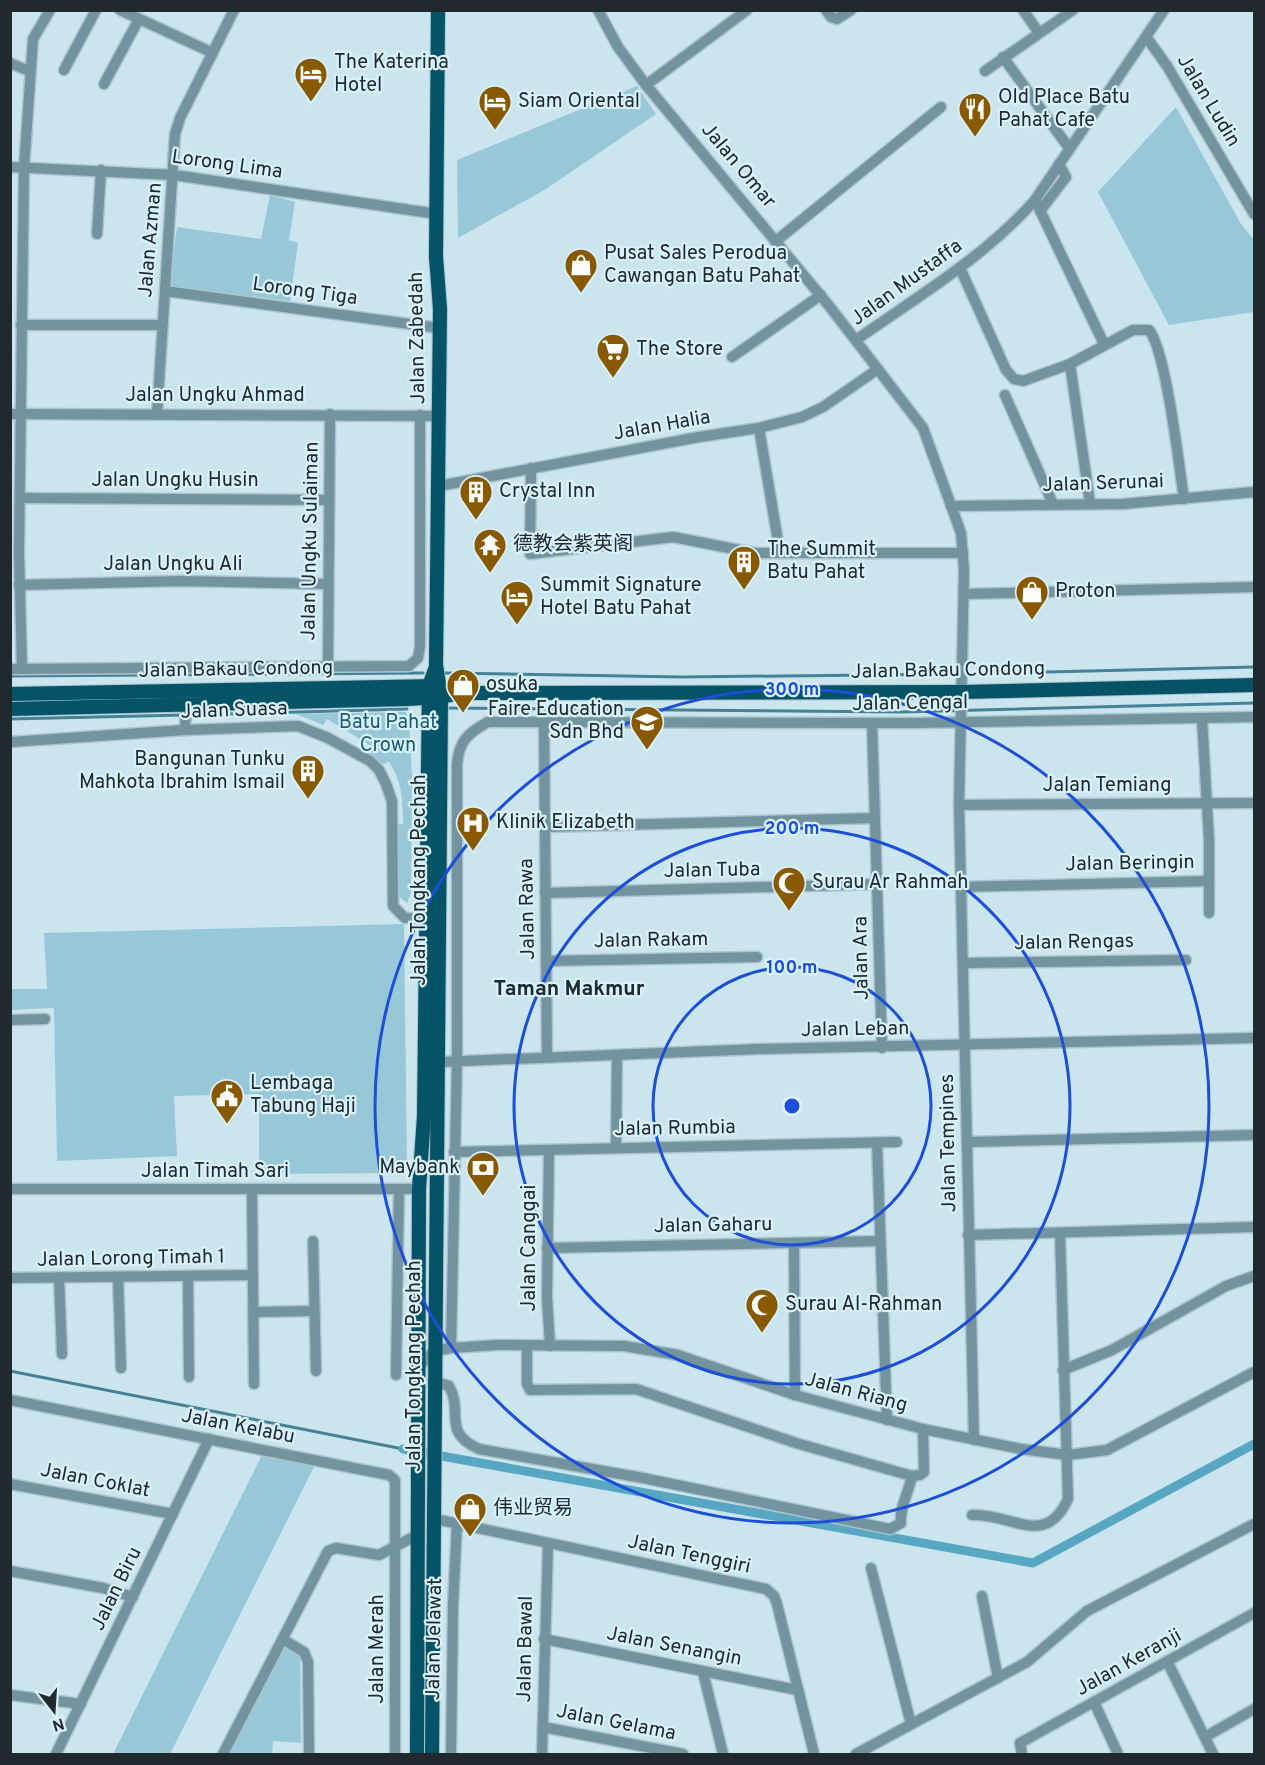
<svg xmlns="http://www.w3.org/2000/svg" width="1265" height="1765" font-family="Overpass,'Noto Sans SC',sans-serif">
	<rect width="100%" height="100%" fill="#cbe5ef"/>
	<g fill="#98c7d8">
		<path d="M637 86 656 114 546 189 458 238 457 160Z"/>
		<path d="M1176 107 1241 224 1254 240V312L1169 325 1098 192Z"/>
		<path d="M270 195 295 202 289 240 298 243 290 301 169 286 177 227 261 239Z"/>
		<path d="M406 712 409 723 412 775 411 893 407 903 397 895 395 825 403 824C403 802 402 780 389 762L382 764 370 756 373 747 327 719 323 725 296 714Z"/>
		<path d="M404 924 407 1166 398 1173 259 1174V1094L174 1096 177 1156 57 1161 54 1008 11 1010V989H47L44 933Z"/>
		<path d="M264 1451 317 1461 170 1754H113Z"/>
		<path d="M281 1647 300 1650 301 1743 273 1741 272 1754H230Z"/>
	</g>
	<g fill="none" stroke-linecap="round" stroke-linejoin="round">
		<g stroke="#468296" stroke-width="3">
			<path d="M444 673 682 677 959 674"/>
			<path d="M965 674 1254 667"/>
			<path d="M10 676 423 673"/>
			<path d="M447 708 902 712 1254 703"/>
			<path d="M189 715 407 709"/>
			<path d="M10 719 183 715"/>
			<path d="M10 1371 403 1449"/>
		</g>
		<path stroke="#57a7c2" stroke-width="9" d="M403 1449 1033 1563 1254 1444"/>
		<g stroke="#acc3cc" stroke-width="13">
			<g id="minor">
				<path d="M120 10 213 53"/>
				<path d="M598 10 618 47 646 85 830 307 923 428 961 533 964 570 959 805 974 1440"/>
				<path d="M826 10 831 17 837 19 851 10"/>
				<path d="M1023 10 1039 33"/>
				<path d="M1147 38 1167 66 1254 214"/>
				<path d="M1003 57 1069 148"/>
				<path d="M10 63 29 71"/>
				<path d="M64 70 96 10"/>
				<path d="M985 71 1073 10"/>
				<path d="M104 84 139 19"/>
				<path d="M646 85 747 10"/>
				<path d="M10 167 174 175 437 214"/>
				<path d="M1035 200 1104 344"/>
				<path d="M1040 211 1066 177 1059 164"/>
				<path d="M97 234 101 170"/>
				<path d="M776 241 941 107"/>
				<path d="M960 268 1006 370 1014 379 1023 381 1070 364 1133 330H1149C1166 350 1179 466 1184 499"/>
				<path d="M165 291 439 328"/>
				<path d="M21 325H161"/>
				<path d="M856 340C918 296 985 257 1035 200L1164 10"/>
				<path d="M732 357 821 295"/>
				<path d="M1070 364 1090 503"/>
				<path d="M1005 395 1053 504"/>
				<path d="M10 414 438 416"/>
				<path d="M157 414 175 134 180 118 234 10"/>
				<path d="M759 428 780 553"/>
				<path d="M531 468 530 554 673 537 755 553H963"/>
				<path d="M439 486 699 437 759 428 802 417 823 407 878 369"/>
				<path d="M20 498 329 500"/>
				<path d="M951 506 1123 504 1254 492"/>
				<path d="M19 585 181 581 327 584"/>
				<path d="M964 594 1254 587"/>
				<path d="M328 667 330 414"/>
				<path d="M10 669 409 666 418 658 420 646V415"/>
				<path d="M22 669 19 552 24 168 33 39 50 10"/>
				<path d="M1202 718 1209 840V913"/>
				<path d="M872 723 882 1048"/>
				<path d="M544 724 547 1057"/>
				<path d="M185 730 186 704"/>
				<path d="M10 742 185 730 298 726 328 738 370 761 379 770 386 784 392 801 393 906 405 918 426 919"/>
				<path d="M959 805 1254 803"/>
				<path d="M545 827 875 818"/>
				<path d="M961 887 1209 881"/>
				<path d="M545 893 878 884"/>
				<path d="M546 961 757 957"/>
				<path d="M963 963 1186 960"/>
				<path d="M10 1020 45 1019"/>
				<path d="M439 1062 759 1049 1254 1038"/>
				<path d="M967 1142 1254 1135"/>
				<path d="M877 1143 887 1420"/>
				<path d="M616 1148 617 1056"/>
				<path d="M549 1150 547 1297 550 1346"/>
				<path d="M454 1152 897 1142"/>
				<path d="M10 1189H419"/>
				<path d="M252 1190 254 1384"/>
				<path d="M968 1235 1254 1227"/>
				<path d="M313 1241 316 1371"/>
				<path d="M794 1243 795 1395"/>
				<path d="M547 1248 880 1241"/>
				<path d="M188 1276 189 1377"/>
				<path d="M59 1277 62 1354"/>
				<path d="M118 1277 121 1368"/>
				<path d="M10 1278 253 1275"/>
				<path d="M253 1312 314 1311"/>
				<path d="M527 1346V1384L530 1390 636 1389 796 1443 912 1476 920 1475 924 1472 923 1429"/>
				<path d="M451 1348 457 1061V764C459 741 468 733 488 722L916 723 1254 717"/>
				<path d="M418 1368 434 1351 451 1348 497 1345 624 1346 678 1355 795 1395 923 1429 1021 1449 1068 1455 1107 1450 1254 1372"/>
				<path d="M1063 1370 1112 1350 1226 1286 1254 1276"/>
				<path d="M396 1375 399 1189"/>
				<path d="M433 1381 449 1386C464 1412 441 1432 479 1449L643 1478 890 1529 901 1523C899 1509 909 1491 912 1476"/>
				<path d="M10 1400 389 1475 395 1480V1754"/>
				<path d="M10 1484 173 1514"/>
				<path d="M972 1515C1012 1513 1045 1549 1068 1499L1060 1233"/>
				<path d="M435 1519 766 1589 774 1596 777 1604 814 1754"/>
				<path d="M871 1568 911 1724"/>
				<path d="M10 1571 103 1588 133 1597"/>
				<path d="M982 1596 998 1678"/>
				<path d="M544 1639 797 1690"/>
				<path d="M284 1640 304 1652 308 1662 309 1754"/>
				<path d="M1168 1663 1213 1754"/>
				<path d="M703 1672 723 1754"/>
				<path d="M10 1695 81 1704"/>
				<path d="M1094 1702 1118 1754"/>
				<path d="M543 1727 683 1754"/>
				<path d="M1205 1737 1254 1709"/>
				<path d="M56 1754 209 1439"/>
				<path d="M223 1754 328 1551 336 1548 379 1555 417 1535"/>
				<path d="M451 1754 453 1606 457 1524"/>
				<path d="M542 1754 548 1544"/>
				<path d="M856 1754 1027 1662 1087 1611 1254 1524"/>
				<path d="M1022 1754 1020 1743 1254 1613"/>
			</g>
		</g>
		<g stroke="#acc3cc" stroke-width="16">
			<g id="major">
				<path d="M10 694 436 686"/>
				<path d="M10 709 408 699 441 697 461 693 961 692 1254 685"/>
				<path d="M417 1754 419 1189 424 1116 429 686 436 667"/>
				<path d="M432 1754 441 697 436 665 440 309 436 257 438 10"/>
			</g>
		</g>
		<use href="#minor" stroke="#73939f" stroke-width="10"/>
		<use href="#major" stroke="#045367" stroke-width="14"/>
	</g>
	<g fill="none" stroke="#1d4ed8" stroke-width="3">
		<circle cx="792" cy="1106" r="139"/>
		<circle cx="792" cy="1106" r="278"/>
		<circle cx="792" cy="1106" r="417"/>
	</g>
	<defs>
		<g id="hotel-pin" transform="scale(1.725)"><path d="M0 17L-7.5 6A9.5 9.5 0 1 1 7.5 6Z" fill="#895900" stroke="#d8f2fd"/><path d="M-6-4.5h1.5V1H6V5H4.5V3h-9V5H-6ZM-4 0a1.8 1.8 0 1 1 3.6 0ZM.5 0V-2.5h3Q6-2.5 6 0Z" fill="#fff"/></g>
		<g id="restaurant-pin" transform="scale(1.725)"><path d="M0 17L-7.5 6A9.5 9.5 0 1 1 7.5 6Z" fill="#895900" stroke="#d8f2fd"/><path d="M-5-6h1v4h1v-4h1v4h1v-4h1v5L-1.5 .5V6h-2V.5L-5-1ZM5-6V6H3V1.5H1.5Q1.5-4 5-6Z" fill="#fff"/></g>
		<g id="shop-pin" transform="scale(1.725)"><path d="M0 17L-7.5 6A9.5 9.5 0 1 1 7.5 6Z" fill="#895900" stroke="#d8f2fd"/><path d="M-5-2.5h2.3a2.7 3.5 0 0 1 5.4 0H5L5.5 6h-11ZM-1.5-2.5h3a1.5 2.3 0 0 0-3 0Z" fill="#fff"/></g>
		<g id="supermarket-pin" transform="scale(1.725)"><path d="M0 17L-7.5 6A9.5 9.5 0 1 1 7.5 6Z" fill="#895900" stroke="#d8f2fd"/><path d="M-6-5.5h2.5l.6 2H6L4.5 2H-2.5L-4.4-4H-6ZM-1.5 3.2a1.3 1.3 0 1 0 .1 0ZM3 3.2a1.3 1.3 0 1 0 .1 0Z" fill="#fff"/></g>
		<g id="building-pin" transform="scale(1.725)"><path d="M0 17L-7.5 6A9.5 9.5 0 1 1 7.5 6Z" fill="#895900" stroke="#d8f2fd"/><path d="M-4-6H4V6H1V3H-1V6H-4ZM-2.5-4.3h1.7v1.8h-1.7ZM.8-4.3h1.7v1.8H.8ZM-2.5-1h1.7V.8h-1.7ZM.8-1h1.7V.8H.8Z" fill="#fff"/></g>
		<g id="temple-pin" transform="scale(1.725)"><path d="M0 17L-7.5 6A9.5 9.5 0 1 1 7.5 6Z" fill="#895900" stroke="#d8f2fd"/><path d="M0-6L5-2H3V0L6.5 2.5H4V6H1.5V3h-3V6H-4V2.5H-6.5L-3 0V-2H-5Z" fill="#fff"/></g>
		<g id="university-pin" transform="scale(1.725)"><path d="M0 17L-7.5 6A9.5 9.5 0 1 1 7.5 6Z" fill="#895900" stroke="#d8f2fd"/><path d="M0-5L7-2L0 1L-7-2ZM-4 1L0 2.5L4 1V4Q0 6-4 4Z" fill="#fff"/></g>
		<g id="hospital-pin" transform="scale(1.725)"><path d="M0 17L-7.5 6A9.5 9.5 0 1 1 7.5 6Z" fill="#895900" stroke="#d8f2fd"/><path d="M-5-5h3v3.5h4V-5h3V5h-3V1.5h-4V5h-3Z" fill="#fff"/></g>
		<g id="mosque-pin" transform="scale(1.725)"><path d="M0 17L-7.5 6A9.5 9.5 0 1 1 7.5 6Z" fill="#895900" stroke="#d8f2fd"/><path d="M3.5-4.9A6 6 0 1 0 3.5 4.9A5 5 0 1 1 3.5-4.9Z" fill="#fff"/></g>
		<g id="civic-pin" transform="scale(1.725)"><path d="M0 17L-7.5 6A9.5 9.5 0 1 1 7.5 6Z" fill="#895900" stroke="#d8f2fd"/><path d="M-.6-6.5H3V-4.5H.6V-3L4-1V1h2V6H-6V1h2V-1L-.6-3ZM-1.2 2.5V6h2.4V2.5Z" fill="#fff"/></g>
		<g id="bank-pin" transform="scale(1.725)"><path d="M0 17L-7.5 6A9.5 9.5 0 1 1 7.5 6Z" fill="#895900" stroke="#d8f2fd"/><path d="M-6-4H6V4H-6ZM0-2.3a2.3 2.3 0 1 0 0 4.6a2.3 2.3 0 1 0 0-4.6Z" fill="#fff"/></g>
	</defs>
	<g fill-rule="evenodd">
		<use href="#hotel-pin" x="311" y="74"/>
		<use href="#hotel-pin" x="495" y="102"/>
		<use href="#restaurant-pin" x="975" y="109"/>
		<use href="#shop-pin" x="581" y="265"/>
		<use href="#supermarket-pin" x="613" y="350"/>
		<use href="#building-pin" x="476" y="492"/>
		<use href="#temple-pin" x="490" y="545"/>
		<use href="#building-pin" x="744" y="562"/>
		<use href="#shop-pin" x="1032" y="592"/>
		<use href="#hotel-pin" x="517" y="597"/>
		<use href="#shop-pin" x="463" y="685"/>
		<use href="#university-pin" x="647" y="722"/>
		<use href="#building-pin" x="308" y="771"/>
		<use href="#hospital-pin" x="473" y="823"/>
		<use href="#mosque-pin" x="789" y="883"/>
		<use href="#civic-pin" x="227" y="1096"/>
		<use href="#bank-pin" x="483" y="1168"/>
		<use href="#mosque-pin" x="762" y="1305"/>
		<use href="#shop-pin" x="470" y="1509"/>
	</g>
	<g text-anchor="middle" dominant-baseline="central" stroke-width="4.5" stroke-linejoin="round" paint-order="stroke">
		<g font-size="20" fill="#202a2e" stroke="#d8f2fd" text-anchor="start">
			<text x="334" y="63">The Katerina<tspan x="334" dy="23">Hotel</tspan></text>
			<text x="998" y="98">Old Place Batu<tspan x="998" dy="23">Pahat Cafe</tspan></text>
			<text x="518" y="102">Siam Oriental</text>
			<text x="604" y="254">Pusat Sales Perodua<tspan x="604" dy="23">Cawangan Batu Pahat</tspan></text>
			<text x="636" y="350">The Store</text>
			<text x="499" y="492">Crystal Inn</text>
			<text x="513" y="545">德教会紫英阁</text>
			<text x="767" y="550">The Summit<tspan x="767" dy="23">Batu Pahat</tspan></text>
			<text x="540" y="586">Summit Signature<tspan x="540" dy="23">Hotel Batu Pahat</tspan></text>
			<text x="1055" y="592">Proton</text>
			<text x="486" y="685">osuka</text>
			<text x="624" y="710" text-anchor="end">Faire Education<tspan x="624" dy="23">Sdn Bhd</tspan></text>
			<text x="285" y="760" text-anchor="end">Bangunan Tunku<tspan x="285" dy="23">Mahkota Ibrahim Ismail</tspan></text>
			<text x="496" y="823">Klinik Elizabeth</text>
			<text x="812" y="883">Surau Ar Rahmah</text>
			<text x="250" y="1084">Lembaga<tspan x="250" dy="23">Tabung Haji</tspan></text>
			<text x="460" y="1168" text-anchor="end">Maybank</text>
			<text x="785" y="1305">Surau Al-Rahman</text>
			<text x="493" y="1509">伟业贸易</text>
		</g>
		<g font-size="20" fill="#202a2e" stroke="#d8f2fd">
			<text transform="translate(1208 101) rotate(59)">Jalan Ludin</text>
			<text transform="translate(227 165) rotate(8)">Lorong Lima</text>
			<text transform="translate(738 166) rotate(50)">Jalan Omar</text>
			<text transform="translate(151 240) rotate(-85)">Jalan Azman</text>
			<text transform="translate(907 283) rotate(-36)">Jalan Mustaffa</text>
			<text transform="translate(305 292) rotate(8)">Lorong Tiga</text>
			<text transform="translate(418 338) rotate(-91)">Jalan Zabedah</text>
			<text x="215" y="396">Jalan Ungku Ahmad</text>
			<text transform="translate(662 426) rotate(-10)">Jalan Halia</text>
			<text x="175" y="481">Jalan Ungku Husin</text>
			<text transform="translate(1103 484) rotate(-2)">Jalan Serunai</text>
			<text transform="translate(311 541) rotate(-89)">Jalan Ungku Sulaiman</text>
			<text x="173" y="565">Jalan Ungku Ali</text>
			<text transform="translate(236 670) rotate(-1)">Jalan Bakau Condong</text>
			<text transform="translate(948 671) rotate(-1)">Jalan Bakau Condong</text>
			<text transform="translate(910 704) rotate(-1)">Jalan Cengal</text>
			<text transform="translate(234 711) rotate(-2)">Jalan Suasa</text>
			<text x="1107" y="786">Jalan Temiang</text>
			<text transform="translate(1130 864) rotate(-1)">Jalan Beringin</text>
			<text transform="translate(712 871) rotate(-1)">Jalan Tuba</text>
			<text transform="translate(420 880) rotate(-90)">Jalan Tongkang Pechah</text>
			<text transform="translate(528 909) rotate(-91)">Jalan Rawa</text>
			<text transform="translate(651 941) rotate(-1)">Jalan Rakam</text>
			<text transform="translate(1074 943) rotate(-1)">Jalan Rengas</text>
			<text transform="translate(862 958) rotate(-91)">Jalan Ara</text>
			<text transform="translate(855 1030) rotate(-1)">Jalan Leban</text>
			<text transform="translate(675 1129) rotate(-1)">Jalan Rumbia</text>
			<text transform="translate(949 1143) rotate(-91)">Jalan Tempines</text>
			<text x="215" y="1172">Jalan Timah Sari</text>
			<text transform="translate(713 1226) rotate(-1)">Jalan Gaharu</text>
			<text transform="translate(530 1248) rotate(-90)">Jalan Canggai</text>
			<text transform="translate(131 1259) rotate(-1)">Jalan Lorong Timah 1</text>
			<text transform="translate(415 1366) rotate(-90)">Jalan Tongkang Pechah</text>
			<text transform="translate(856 1393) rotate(15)">Jalan Riang</text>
			<text transform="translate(238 1427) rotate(11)">Jalan Kelabu</text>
			<text transform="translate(95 1481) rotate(11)">Jalan Coklat</text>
			<text transform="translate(689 1555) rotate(12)">Jalan Tenggiri</text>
			<text transform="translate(117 1589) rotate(-64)">Jalan Biru</text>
			<text transform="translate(435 1639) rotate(-89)">Jalan Jelawat</text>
			<text transform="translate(674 1647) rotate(11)">Jalan Senangin</text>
			<text transform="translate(378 1649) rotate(-90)">Jalan Merah</text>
			<text transform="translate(526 1649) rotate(-89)">Jalan Bawal</text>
			<text transform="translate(1129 1663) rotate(-29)">Jalan Keranji</text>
			<text transform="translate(616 1723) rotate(11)">Jalan Gelama</text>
		</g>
		<g font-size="20" fill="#1a5b6f" stroke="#d8f2fd">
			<text x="388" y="723">Batu Pahat<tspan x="388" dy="23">Crown</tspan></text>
		</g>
		<g font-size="21" font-weight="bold" fill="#202a2e" stroke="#d8f2fd">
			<text x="569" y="989">Taman Makmur</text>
		</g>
	</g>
	<circle cx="792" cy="1106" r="9" fill="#1d4ed8" stroke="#d8f2fd" stroke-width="3"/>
	<g font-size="18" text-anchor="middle" font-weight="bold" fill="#1d4ed8" stroke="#d8f2fd" stroke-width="4.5" stroke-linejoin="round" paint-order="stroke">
		<text x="792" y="695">300 m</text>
		<text x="792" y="834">200 m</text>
		<text x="792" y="973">100 m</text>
	</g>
	<rect width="1265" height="1765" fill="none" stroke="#202a2e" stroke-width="24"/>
	<g transform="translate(54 1711) rotate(163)" stroke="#d8f2fd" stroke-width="4.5" paint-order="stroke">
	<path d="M0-4.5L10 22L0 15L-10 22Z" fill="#202a2e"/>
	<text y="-9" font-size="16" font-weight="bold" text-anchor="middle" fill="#202a2e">N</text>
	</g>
</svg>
